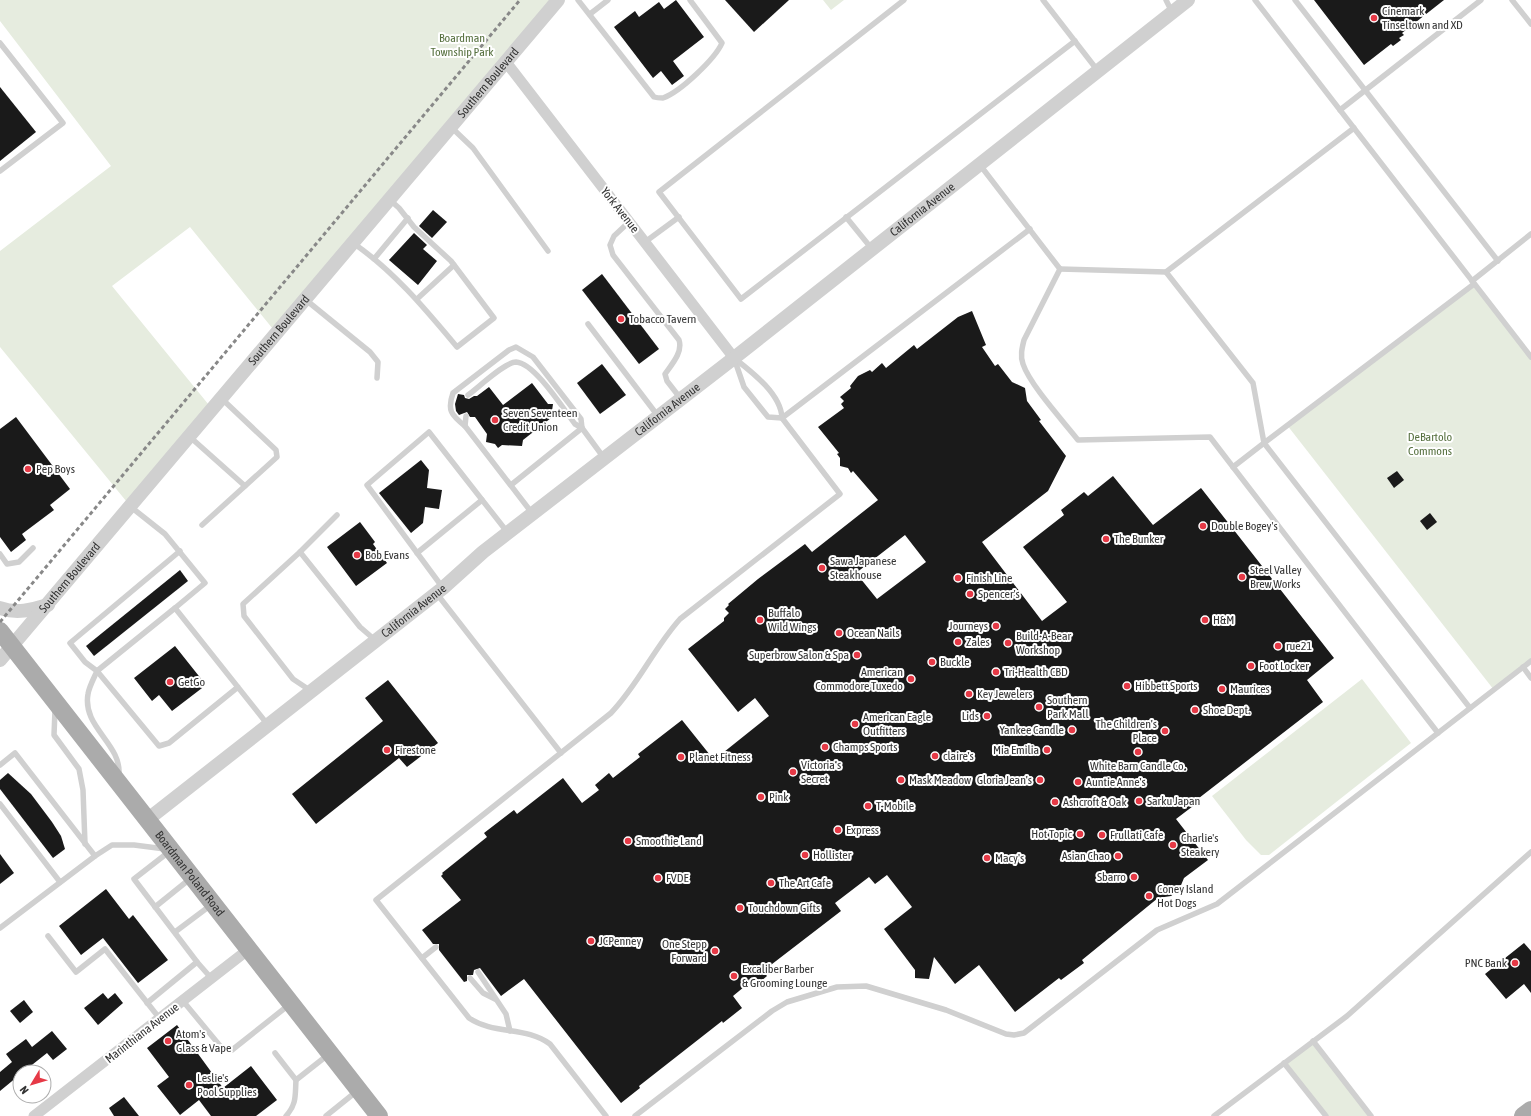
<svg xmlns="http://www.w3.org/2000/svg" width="1531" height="1116" font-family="'Asap Condensed',sans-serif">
	<rect width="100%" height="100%" fill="#fff"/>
	<g fill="#e6ecdf">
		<path d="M0 0H558L277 334 190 227 112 286 213 410 131 507 0 347V251L111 166 0 21Z"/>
		<path d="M823 0H844L831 10Z"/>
		<path d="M1474 284 1531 357V661L1494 690 1287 425Z"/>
		<path d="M1362 679 1411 743 1269 855H1261L1246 840 1212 796Z"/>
		<path d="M1313 1041 1371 1116H1326L1284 1063Z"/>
	</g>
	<g fill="#1a1a1a" fill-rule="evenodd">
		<path d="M676 0 704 37 673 61 684 76 672 85 661 71 653 78 614 27 635 11 639 17 659 2 664 9Z"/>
		<path d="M725 0H789L754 32Z"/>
		<path d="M1314 0H1444L1402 33 1404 35 1399 38 1401 40 1393 46 1391 44 1364 65Z"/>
		<path d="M0 87 36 132 0 161Z"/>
		<path d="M433 210 447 222 432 238 419 226Z"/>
		<path d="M414 233 427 245 423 249 437 261 418 285 389 260Z"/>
		<path d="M602 274 659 349 639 364 582 290Z"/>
		<path d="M972 311 986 345 982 347 995 366 998 364 1012 382 1025 388 1027 401 1041 420 1039 421 1066 456 1048 491 982 542 1042 621 1067 602 1023 547 1064 515 1061 510 1084 492 1088 496 1113 476 1153 525 1201 488 1334 658 1307 680 1323 702 1199 798 1201 800 1176 819 1208 860 1184 878 1179 890 1171 896 1158 898 1082 960 1084 963 1061 980 1059 978 1015 1012 979 965 955 984 934 957 929 979 915 978V970L884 929 912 907 887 875 875 884 869 877 835 903 841 911 763 971 767 976 754 987 750 982 733 996 742 1008 723 1023 722 1021 639 1086 640 1088 621 1103 524 979 501 996 480 968 474 970 473 975H467V981L464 982 439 950V944H433L430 940 422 930 461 900 441 876 443 874 442 873 487 837 484 833 514 810 517 814 563 778 582 803 599 790 595 785 609 773 613 778 640 757 638 754 682 720 714 760 769 716 755 698 738 712 688 649 724 621V618L729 613 725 609 729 605 728 604 758 579 805 544 812 552 878 500 853 471 851 473 848 468 840 466V458L837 454 839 453 818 427 844 408 841 404 844 401 840 397 851 388 850 386 858 376 870 370 872 372 882 363 886 368 914 345 917 349 958 317ZM905 535 926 562 877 599 856 573Z"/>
		<path d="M602 364 626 395 600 414 577 383Z"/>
		<path d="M532 383 548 404H553L551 418 523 440 522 446 502 445 498 448 495 444 486 442 487 434 475 417H470L467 412 459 415 456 411 455 404 458 394 464 395 465 398 469 399 474 396H477L489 387 503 405Z"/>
		<path d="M16 417 70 489 50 505 54 510 22 534 26 540 11 552 0 537V429Z"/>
		<path d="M421 460 429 470 427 488 442 490 439 509 425 507 423 523 411 533 379 493Z"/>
		<path d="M1397 471 1404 480 1394 488 1387 478Z"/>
		<path d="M1430 513 1437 522 1427 530 1420 521Z"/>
		<path d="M360 522 375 542 373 544 387 563 356 586 327 547Z"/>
		<path d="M180 570 188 581 94 656 86 646Z"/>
		<path d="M175 646 206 685 172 711 159 695 152 701 134 678Z"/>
		<path d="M388 680 438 743 407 767 399 758 316 824 292 794 383 721 365 698Z"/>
		<path d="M8 773 31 794 52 822 61 836 65 849 53 858 0 789V780Z"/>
		<path d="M0 854 14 873 0 884Z"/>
		<path d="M106 889 129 919 133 915 168 960 138 983 103 938 81 955 59 926Z"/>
		<path d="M1524 943 1531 951V993L1524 984 1506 999 1485 974Z"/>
		<path d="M103 993 108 999 115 993 123 1003 98 1025 84 1008Z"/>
		<path d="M24 1000 33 1012 20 1023 10 1011Z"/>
		<path d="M177 1025 223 1088 251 1066 277 1100 256 1116H211L199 1100 180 1115 157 1086 169 1077 147 1048Z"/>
		<path d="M52 1031 67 1049 53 1060 47 1053 23 1072H20L17 1077 0 1091V1072L12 1062 6 1054 26 1039 32 1047Z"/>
		<path d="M124 1097 139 1116H114L109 1108Z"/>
	</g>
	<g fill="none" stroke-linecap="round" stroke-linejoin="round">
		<g stroke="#d0d0d0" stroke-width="5.5">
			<path d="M578 0 654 97C657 98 660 98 663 98 680 92 715 59 722 43L690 0"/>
			<path d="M904 0 659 192 741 299 1075 41"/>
			<path d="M1043 0 1098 71"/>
			<path d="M1166 0 1172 12"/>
			<path d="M1255 0 1531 357"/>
			<path d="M1295 0 1498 261"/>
			<path d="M1512 0 1531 24"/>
			<path d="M590 14 608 0"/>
			<path d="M0 43 63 123 0 171"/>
			<path d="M1340 110 1481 0"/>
			<path d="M451 127 473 148 548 251"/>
			<path d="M980 165 1060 269"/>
			<path d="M846 217 872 249"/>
			<path d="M629 222 614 236 610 245 613 255 679 340C683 352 672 364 665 374L667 381 681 399"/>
			<path d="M645 242 679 217"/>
			<path d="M353 243C394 271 426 310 457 347L494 318 451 261 414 227 399 208 390 200"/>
			<path d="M374 259 408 218"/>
			<path d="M1060 269 1024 340C1022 348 1020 356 1023 364 1030 385 1064 422 1078 440L1210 437 1233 467"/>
			<path d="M1060 269 1166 272 1354 128"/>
			<path d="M1166 272 1253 383 1264 443 1233 467 1438 733"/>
			<path d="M1472 281 1531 234"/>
			<path d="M417 299 454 265"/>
			<path d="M306 300 370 352 378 362 377 378"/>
			<path d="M588 324 658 416"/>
			<path d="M734 358 744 387 768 417 782 418 1030 229"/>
			<path d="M468 395C478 388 505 362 516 362 535 363 564 410 575 424L582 428 604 458"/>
			<path d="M465 426 466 416"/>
			<path d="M190 437 245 486"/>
			<path d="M511 485 582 428"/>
			<path d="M131 507 165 534 205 583 175 608"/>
			<path d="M532 513 465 426C451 415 447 410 453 393L509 350 516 347 533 357 581 419 582 428"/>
			<path d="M202 525 277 457 276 450 222 399"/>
			<path d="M300 552 337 515"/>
			<path d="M417 553 482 500"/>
			<path d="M0 554 7 564 19 562 33 548"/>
			<path d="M443 588 367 485 429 432 508 533"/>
			<path d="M437 594 561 753"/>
			<path d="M1523 667 1531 678"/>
			<path d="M238 687 169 743 159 746 97 671 175 608 268 725"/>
			<path d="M311 691 293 679 244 616 243 604 300 552 360 627 375 640"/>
			<path d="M1470 708 1264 443 1474 284"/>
			<path d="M55 710 54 735 79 769 83 790 85 844"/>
			<path d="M0 765 15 753 95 856 0 928"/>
			<path d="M119 776C122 743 82 728 88 694 89 687 94 678 97 671L85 662 70 643 180 551"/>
			<path d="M0 804 60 882"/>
			<path d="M95 856 112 845H134L165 849"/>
			<path d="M155 907 191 878"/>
			<path d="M175 932 211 905"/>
			<path d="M48 936 76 972 105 949 160 1019"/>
			<path d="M422 958 436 947"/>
			<path d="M197 962 212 979"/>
			<path d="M478 972 506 1014 510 1031"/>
			<path d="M470 978 483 993 495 999"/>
			<path d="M183 1001 221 1047 232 1050 290 1004"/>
			<path d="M147 1003 197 962 134 879 170 851"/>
			<path d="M1313 1041 1371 1116"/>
			<path d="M275 1053 296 1080"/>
			<path d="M1284 1063 1326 1116"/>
			<path d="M286 1116C297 1104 295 1095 296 1080L329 1054"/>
			<path d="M326 1116 357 1091"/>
			<path d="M606 1116 550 1044C526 1026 494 1035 469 1018L376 900 611 713C638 685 654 648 680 619L840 494 782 418C781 394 752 372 734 358"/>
			<path d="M635 1116 772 1011 787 1002 837 987 866 986 946 1010 1006 1034 1014 1035 1024 1033 1157 930 1217 904 1531 661"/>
			<path d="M1214 1116 1347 1016 1531 852"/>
		</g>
		<g stroke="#d0d0d0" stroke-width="11">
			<path d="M506 62 734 358"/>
			<path d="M34 1116 249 949"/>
		</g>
		<g stroke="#d0d0d0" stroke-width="14">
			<path d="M0 608C17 614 31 610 48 605"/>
			<path id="s1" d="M0 660 558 0"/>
			<path id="s2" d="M147 820 443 588 483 552 734 358 1188 0"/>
		</g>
		<g stroke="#ababab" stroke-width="18">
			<path id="s3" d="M0 631 379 1116"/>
			<path d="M1523 1116 1531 1110"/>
		</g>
		<path stroke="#888" stroke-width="3" stroke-dasharray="4 3" stroke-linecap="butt" d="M0 622 520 0"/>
	</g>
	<g fill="#e63946" stroke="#fff" stroke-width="1.5">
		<circle cx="1374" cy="18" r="4"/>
		<circle cx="621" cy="319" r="4"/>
		<circle cx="495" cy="420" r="4"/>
		<circle cx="28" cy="469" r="4"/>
		<circle cx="1203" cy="526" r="4"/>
		<circle cx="1106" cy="539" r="4"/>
		<circle cx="357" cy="555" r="4"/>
		<circle cx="822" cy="568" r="4"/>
		<circle cx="1242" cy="577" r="4"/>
		<circle cx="958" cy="578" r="4"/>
		<circle cx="970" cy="594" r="4"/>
		<circle cx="760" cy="620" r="4"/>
		<circle cx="1205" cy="620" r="4"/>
		<circle cx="996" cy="626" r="4"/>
		<circle cx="839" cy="633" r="4"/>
		<circle cx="958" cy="642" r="4"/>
		<circle cx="1008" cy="643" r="4"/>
		<circle cx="1278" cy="646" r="4"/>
		<circle cx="857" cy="655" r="4"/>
		<circle cx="932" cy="662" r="4"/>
		<circle cx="1251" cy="666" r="4"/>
		<circle cx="996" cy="672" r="4"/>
		<circle cx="911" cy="679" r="4"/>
		<circle cx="170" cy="682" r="4"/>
		<circle cx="1127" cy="686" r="4"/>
		<circle cx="1222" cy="689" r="4"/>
		<circle cx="969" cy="694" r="4"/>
		<circle cx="1039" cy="707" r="4"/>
		<circle cx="1195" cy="710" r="4"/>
		<circle cx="987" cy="716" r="4"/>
		<circle cx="855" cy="724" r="4"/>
		<circle cx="1072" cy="730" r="4"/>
		<circle cx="1165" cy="731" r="4"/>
		<circle cx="825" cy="747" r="4"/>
		<circle cx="387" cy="750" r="4"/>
		<circle cx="1047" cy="750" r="4"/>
		<circle cx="1138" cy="752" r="4"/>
		<circle cx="935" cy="756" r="4"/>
		<circle cx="681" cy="757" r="4"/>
		<circle cx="793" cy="772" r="4"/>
		<circle cx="901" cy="780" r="4"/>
		<circle cx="1040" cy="780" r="4"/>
		<circle cx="1078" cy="782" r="4"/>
		<circle cx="761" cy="797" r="4"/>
		<circle cx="1139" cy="801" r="4"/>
		<circle cx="1055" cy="802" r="4"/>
		<circle cx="868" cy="806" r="4"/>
		<circle cx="838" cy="830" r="4"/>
		<circle cx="1080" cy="834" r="4"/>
		<circle cx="1102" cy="835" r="4"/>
		<circle cx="628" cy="841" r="4"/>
		<circle cx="1173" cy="845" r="4"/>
		<circle cx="805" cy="855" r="4"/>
		<circle cx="1118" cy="856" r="4"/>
		<circle cx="987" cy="858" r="4"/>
		<circle cx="1134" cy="877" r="4"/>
		<circle cx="658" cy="878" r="4"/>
		<circle cx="771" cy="883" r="4"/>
		<circle cx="1149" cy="896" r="4"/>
		<circle cx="740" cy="908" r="4"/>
		<circle cx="591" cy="941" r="4"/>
		<circle cx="715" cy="951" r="4"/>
		<circle cx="1515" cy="963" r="4"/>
		<circle cx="734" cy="976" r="4"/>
		<circle cx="168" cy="1041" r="4"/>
		<circle cx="189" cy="1085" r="4"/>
	</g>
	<g text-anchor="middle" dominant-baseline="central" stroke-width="4" stroke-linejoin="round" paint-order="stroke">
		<g font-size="12" fill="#333" stroke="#fff" text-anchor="start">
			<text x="1382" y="11">Cinemark<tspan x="1382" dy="14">Tinseltown and XD</tspan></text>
			<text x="629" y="319">Tobacco Tavern</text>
			<text x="503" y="413">Seven Seventeen<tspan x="503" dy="14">Credit Union</tspan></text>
			<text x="36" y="469">Pep Boys</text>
			<text x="1211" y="526">Double Bogey's</text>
			<text x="1114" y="539">The Bunker</text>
			<text x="365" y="555">Bob Evans</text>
			<text x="830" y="561">Sawa Japanese<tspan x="830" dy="14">Steakhouse</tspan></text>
			<text x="1250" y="570">Steel Valley<tspan x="1250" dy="14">Brew Works</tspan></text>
			<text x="966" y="578">Finish Line</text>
			<text x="978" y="594">Spencer's</text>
			<text x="768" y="613">Buffalo<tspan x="768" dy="14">Wild Wings</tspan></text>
			<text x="1213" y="620">H&amp;M</text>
			<text x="988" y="626" text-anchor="end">Journeys</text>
			<text x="847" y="633">Ocean Nails</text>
			<text x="1016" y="636">Build-A-Bear<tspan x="1016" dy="14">Workshop</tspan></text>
			<text x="966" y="642">Zales</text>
			<text x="1286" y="646">rue21</text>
			<text x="849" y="655" text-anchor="end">Superbrow Salon &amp; Spa</text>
			<text x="940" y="662">Buckle</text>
			<text x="1259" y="666">Foot Locker</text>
			<text x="903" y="672" text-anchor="end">American<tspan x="903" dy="14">Commodore Tuxedo</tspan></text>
			<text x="1004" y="672">Tri-Health CBD</text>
			<text x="178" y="682">GetGo</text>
			<text x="1135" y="686">Hibbett Sports</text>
			<text x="1230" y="689">Maurices</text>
			<text x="977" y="694">Key Jewelers</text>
			<text x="1047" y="700">Southern<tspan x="1047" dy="14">Park Mall</tspan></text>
			<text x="1203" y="710">Shoe Dept.</text>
			<text x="979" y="716" text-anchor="end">Lids</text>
			<text x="863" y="717">American Eagle<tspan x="863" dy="14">Outfitters</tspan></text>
			<text x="1157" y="724" text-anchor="end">The Children's<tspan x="1157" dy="14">Place</tspan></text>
			<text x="1064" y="730" text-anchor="end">Yankee Candle</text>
			<text x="833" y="747">Champs Sports</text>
			<text x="395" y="750">Firestone</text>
			<text x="1039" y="750" text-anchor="end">Mia Emilia</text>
			<text x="943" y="756">claire's</text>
			<text x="689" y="757">Planet Fitness</text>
			<text x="801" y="765">Victoria's<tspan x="801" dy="14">Secret</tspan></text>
			<text x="1138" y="766" text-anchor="middle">White Barn Candle Co.</text>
			<text x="909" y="780">Mask Meadow</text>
			<text x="1032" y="780" text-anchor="end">Gloria Jean's</text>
			<text x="1086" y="782">Auntie Anne's</text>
			<text x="769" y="797">Pink</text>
			<text x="1147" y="801">Sarku Japan</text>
			<text x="1063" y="802">Ashcroft &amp; Oak</text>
			<text x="876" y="806">T-Mobile</text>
			<text x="846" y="830">Express</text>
			<text x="1072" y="834" text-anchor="end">Hot Topic</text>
			<text x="1110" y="835">Frullati Cafe</text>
			<text x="1181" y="838">Charlie's<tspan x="1181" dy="14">Steakery</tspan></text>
			<text x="636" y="841">Smoothie Land</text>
			<text x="813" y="855">Hollister</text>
			<text x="1110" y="856" text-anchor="end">Asian Chao</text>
			<text x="995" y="858">Macy's</text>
			<text x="1126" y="877" text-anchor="end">Sbarro</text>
			<text x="666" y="878">FVDE</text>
			<text x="779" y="883">The Art Cafe</text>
			<text x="1157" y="889">Coney Island<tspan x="1157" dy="14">Hot Dogs</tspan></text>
			<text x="748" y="908">Touchdown Gifts</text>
			<text x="599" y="941">JCPenney</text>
			<text x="707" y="944" text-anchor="end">One Stepp<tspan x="707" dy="14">Forward</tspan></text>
			<text x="1507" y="963" text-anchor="end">PNC Bank</text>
			<text x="742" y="969">Excaliber Barber<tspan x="742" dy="14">&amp; Grooming Lounge</tspan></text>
			<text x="176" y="1034">Atom's<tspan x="176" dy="14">Glass &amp; Vape</tspan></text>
			<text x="197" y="1078">Leslie's<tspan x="197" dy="14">Pool Supplies</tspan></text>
		</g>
		<g font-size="12" fill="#56703f" stroke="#fff">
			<text x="462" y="38">Boardman<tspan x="462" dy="14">Township Park</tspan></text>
			<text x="1430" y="437">DeBartolo<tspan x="1430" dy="14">Commons</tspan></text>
		</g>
		<g font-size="12" fill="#333" stroke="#fff">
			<text stroke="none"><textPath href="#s1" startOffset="756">Southern Boulevard</textPath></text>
			<text transform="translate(620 210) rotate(52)">York Avenue</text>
			<text stroke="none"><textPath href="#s2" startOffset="987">California Avenue</textPath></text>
			<text stroke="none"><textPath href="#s1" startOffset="432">Southern Boulevard</textPath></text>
			<text stroke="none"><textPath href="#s2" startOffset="663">California Avenue</textPath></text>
			<text stroke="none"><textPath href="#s1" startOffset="108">Southern Boulevard</textPath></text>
			<text stroke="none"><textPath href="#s2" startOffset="339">California Avenue</textPath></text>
			<text stroke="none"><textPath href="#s3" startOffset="308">Boardman Poland Road</textPath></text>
			<text transform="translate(142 1033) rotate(-38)">Marinthiana Avenue</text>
		</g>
	</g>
	<g transform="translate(32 1084) rotate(232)"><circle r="19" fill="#ffffff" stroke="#adadad"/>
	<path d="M0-3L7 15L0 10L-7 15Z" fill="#e63946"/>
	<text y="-6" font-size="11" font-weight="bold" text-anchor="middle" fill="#333333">N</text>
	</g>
</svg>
